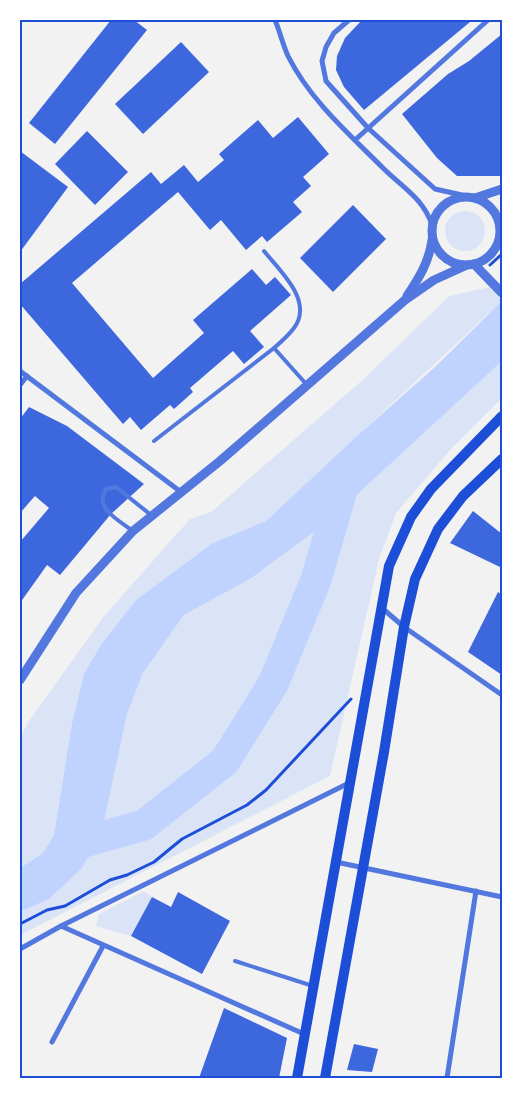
<svg xmlns="http://www.w3.org/2000/svg" width="522" height="1098" font-family="'Nunito Sans',sans-serif">
	<rect width="100%" height="100%" fill="#f2f2f2"/>
	<g fill="#dbe4f7">
		<circle cx="465" cy="231" r="20"/>
		<path d="M490 287 502 301 266 521 136 600 102 643 84 674 72 723 54 835 43 853 20 868V738L29 721 105 615 190 519 211 512 366 377 449 296Z"/>
		<path d="M502 361V398L450 450 396 513 379 559 330 776 20 935V912L49 899 101 836 127 714 143 673 184 615 250 579 429 427Z"/>
		<path d="M144 891 152 897 131 936 96 926 99 914Z"/>
	</g>
	<path fill="#bfd3fe" d="M502 301V361L327 522 250 579 184 615 143 673 127 714 101 836 81 869 49 899 20 912V868L43 853 54 835 72 723 84 674 102 643 136 600 213 543 266 521 357 436 435 367Z"/>
	<g fill="none" stroke-linecap="round" stroke-linejoin="round">
		<path stroke="#bfd3fe" stroke-width="31" d="M77 844 144 825 225 761 273 684 316 580 340 497 343 474"/>
	</g>
	<g fill="#3d67dc">
		<path d="M111 20H134L147 30 55 144 29 123Z"/>
		<path d="M362 20H468L470 22 364 110 344 87 336 70 337 56 345 38Z"/>
		<path d="M502 34V176H457L437 158 402 114 448 74 469 61Z"/>
		<path d="M181 42 209 72 143 134 115 104Z"/>
		<path d="M298 117 329 154 303 177 311 186 293 202 302 212 267 242 262 236 246 250 221 220 210 230 178 192 72 283 153 378 204 333 193 320 252 269 266 285 275 277 291 295 250 331 264 347 244 364 233 351 190 388 193 392 174 409 170 405 141 430 130 417 123 424 20 304V284L151 172 161 184 184 165 198 182 224 160 219 154 258 120 273 138Z"/>
		<path d="M87 131 128 172 95 205 55 164Z"/>
		<path d="M20 151 68 187 20 252Z"/>
		<path d="M353 205 386 239 333 292 300 258Z"/>
		<path d="M29 407 67 426 144 484 111 514 60 575 47 565 20 603V542L49 508 35 496 20 513V419Z"/>
		<path d="M473 511 502 534V568L450 543Z"/>
		<path d="M498 592 502 595V675L468 652Z"/>
		<path d="M178 892 230 921 202 974 131 936 152 897 171 907Z"/>
		<path d="M224 1008 287 1038 279 1078H199Z"/>
		<path d="M354 1044 378 1049 372 1072 347 1070Z"/>
	</g>
	<g fill="none" stroke-linecap="round" stroke-linejoin="round">
		<g stroke="#1d4ed8" stroke-width="3">
			<path d="M490 265 502 254"/>
			<path d="M20 924 47 910 65 906 110 880 127 875 154 862 182 839 247 805 266 790 351 699"/>
		</g>
		<g stroke="#5277de" stroke-width="4">
			<path d="M264 251C280 271 314 301 294 328 288 336 281 342 274 348"/>
			<path d="M154 441 274 348 307 385"/>
			<path d="M133 531C120 521 93 508 106 489L116 487 151 515"/>
			<path d="M235 961 313 986"/>
		</g>
		<g stroke="#5277de" stroke-width="5">
			<path d="M275 20C280 32 283 45 288 56 310 100 349 134 383 168 402 187 423 198 432 225"/>
			<path d="M349 20 334 33 326 47 322 61 326 81 368 128 435 189 471 197"/>
			<path d="M355 140 488 20"/>
			<path d="M20 371 181 492"/>
			<path d="M20 385 27 376"/>
			<path d="M382 608 404 627 502 695"/>
			<path d="M336 862 502 897"/>
			<path d="M61 926 304 1034"/>
			<path d="M20 949 61 926 349 783"/>
			<path d="M52 1042 103 946"/>
			<path d="M447 1078 476 891"/>
		</g>
		<g stroke="#5277de" stroke-width="9">
			<circle cx="466" cy="231" r="34"/>
			<path d="M475 198 502 189"/>
			<path d="M474 264 502 293"/>
			<path d="M407 296C419 278 429 262 432 240"/>
			<path d="M20 680 76 593 133 531 220 461 405 300 434 280 467 265"/>
		</g>
		<g stroke="#1d4ed8" stroke-width="10">
			<path d="M297 1078 389 566 411 517 431 489 502 416"/>
			<path d="M325 1078 384 752 404 627 415 579 438 529 463 496 502 459"/>
		</g>
	</g>
	<rect width="522" height="1098" fill="none" stroke="#ffffff" stroke-width="42"/>
	<rect x="21" y="21" width="480" height="1056" fill="none" stroke="#1d4ed8" stroke-width="2"/>
</svg>
